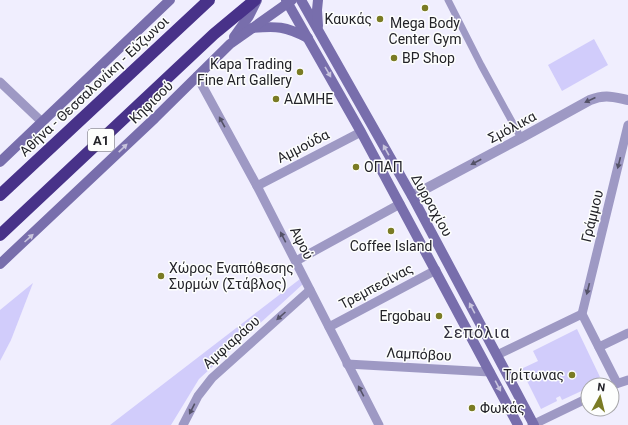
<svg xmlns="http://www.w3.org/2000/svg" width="628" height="425" font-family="Roboto,sans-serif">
	<rect width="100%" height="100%" fill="#f0eefe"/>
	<g fill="#d1ccfb">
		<path d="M594 39 608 65 562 91 548 65Z"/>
		<path d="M300 279 303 284 199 379 171 425H110Z"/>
		<path d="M33 283 11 340 0 361V310Z"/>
		<path d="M577 329 600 377 596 379 598 383 595 385H588V388L562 400 560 396 556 398 557 401 541 409 521 369 538 361 533 351Z"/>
	</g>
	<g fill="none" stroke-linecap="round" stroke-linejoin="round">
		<path stroke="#9e99c4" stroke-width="7" d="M448 0 481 65 521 138"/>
		<g stroke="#9e99c4" stroke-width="9">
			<path d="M197 76 257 186 379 425"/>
			<path d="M0 82 42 122"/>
			<path d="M257 186 361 132"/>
			<path d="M296 261 400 204"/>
			<path d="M329 327 436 270"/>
			<path d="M599 347 628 333"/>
			<path d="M497 355 582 314"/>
			<path d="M347 364 490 372"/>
			<path d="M617 383 582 314 628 125"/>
			<path d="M613 385 628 380"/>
			<path d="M183 425 198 396 212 378 310 290"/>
			<path d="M532 425 588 398"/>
		</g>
		<path stroke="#9e99c4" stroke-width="10" d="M412 196 521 138 590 100C605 94 613 97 628 100"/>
		<g stroke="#786eac" stroke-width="10">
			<path d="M286 0 361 132 518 425"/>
			<path d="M301 0 412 196 534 425"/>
			<path d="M318 0 317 10 318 26"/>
			<path d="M252 28C277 26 285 26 308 38"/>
			<path d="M234 37 249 16 257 0"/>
			<path d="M0 162 170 0"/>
			<path d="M0 264 155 118 230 44 292 0"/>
		</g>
		<g stroke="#483289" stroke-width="12">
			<path d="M0 195 209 0"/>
			<path d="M0 235 214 34 255 0"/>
		</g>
	</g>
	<defs><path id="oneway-solid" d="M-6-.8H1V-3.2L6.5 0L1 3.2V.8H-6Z"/></defs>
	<g fill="#c8c4dd">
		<use href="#oneway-solid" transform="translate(328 72) rotate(60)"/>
		<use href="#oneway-solid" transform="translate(123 148) rotate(-44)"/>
		<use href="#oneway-solid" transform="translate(386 150) rotate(-119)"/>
		<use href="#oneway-solid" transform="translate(29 238) rotate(-42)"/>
		<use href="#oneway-solid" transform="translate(472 308) rotate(-118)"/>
		<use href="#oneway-solid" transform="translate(498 386) rotate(62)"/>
	</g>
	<g fill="#545267">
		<use href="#oneway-solid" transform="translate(590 100) rotate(155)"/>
		<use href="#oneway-solid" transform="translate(222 122) rotate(-119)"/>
		<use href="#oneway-solid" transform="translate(476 162) rotate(152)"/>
		<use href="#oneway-solid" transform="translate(619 163) rotate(104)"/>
		<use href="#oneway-solid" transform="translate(283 237) rotate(-117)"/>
		<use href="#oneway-solid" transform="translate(588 289) rotate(104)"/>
		<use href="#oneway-solid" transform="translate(281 316) rotate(138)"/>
		<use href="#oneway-solid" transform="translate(361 391) rotate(-118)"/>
		<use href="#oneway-solid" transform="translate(192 409) rotate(117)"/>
	</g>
	<g fill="#7a7b24" stroke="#fdfefd" stroke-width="1.5">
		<circle cx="425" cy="8" r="4"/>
		<circle cx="380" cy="19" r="4"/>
		<circle cx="394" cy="58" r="4"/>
		<circle cx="300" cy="72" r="4"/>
		<circle cx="276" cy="99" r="4"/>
		<circle cx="356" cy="167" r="4"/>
		<circle cx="391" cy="231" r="4"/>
		<circle cx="161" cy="276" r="4"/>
		<circle cx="439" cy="316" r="4"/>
		<circle cx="572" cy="375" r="4"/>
		<circle cx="472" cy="408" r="4"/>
	</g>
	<g text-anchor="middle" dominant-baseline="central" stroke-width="3" stroke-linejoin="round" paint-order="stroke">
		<rect fill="#fdfefd" stroke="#646569" stroke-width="1" x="88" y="129" width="26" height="22" rx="3"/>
		<g font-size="13" font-weight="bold" fill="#232329">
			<text x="101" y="140">Α1</text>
		</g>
		<g font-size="14" fill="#232329" stroke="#fdfefd" text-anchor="start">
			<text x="372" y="19" text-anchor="end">Καυκάς</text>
			<text x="425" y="23" text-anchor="middle">Mega Body<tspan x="425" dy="16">Center Gym</tspan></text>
			<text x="402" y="58">BP Shop</text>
			<text x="292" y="64" text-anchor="end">Kapa Trading<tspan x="292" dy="16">Fine Art Gallery</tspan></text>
			<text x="284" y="99">ΑΔΜΗΕ</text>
			<text x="364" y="167">ΟΠΑΠ</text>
			<text x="391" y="246" text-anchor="middle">Coffee Island</text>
			<text x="169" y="268">Χώρος Εναπόθεσης<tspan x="169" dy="16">Συρμών (Στάβλος)</tspan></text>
			<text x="431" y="316" text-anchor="end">Ergobau</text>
			<text x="564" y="375" text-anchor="end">Τρίτωνας</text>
			<text x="480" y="408">Φωκάς</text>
		</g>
		<g font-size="14" fill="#232329" stroke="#fdfefd">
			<text transform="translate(94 86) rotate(-43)">Αθήνα - Θεσσαλονίκη - Εύζωνοι</text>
			<text transform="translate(151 102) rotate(-44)">Κηφισού</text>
			<text transform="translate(512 127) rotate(-28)">Σμόλικα</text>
			<text transform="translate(303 146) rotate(-27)">Αμμούδα</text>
			<text transform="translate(432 205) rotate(61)">Δυρραχίου</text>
			<text transform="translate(592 216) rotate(-76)">Γράμμου</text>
			<text transform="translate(302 243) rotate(63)">Αψού</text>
			<text transform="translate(376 286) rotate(-28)">Τρεμπεσίνας</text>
			<text transform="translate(231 342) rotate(-42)">Αμφιαράου</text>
			<text transform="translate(419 354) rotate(3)">Λαμπόβου</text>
		</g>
		<g font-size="16" letter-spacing="1" fill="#312f3d" stroke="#fdfefd">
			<text x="477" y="332">Σεπόλια</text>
		</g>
	</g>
	<g transform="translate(600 397) rotate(7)"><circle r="19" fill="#fdfefd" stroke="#a6a6a8"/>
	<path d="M0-3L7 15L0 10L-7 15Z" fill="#7a7b24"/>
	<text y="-6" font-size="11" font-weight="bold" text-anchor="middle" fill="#232329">N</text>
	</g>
</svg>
